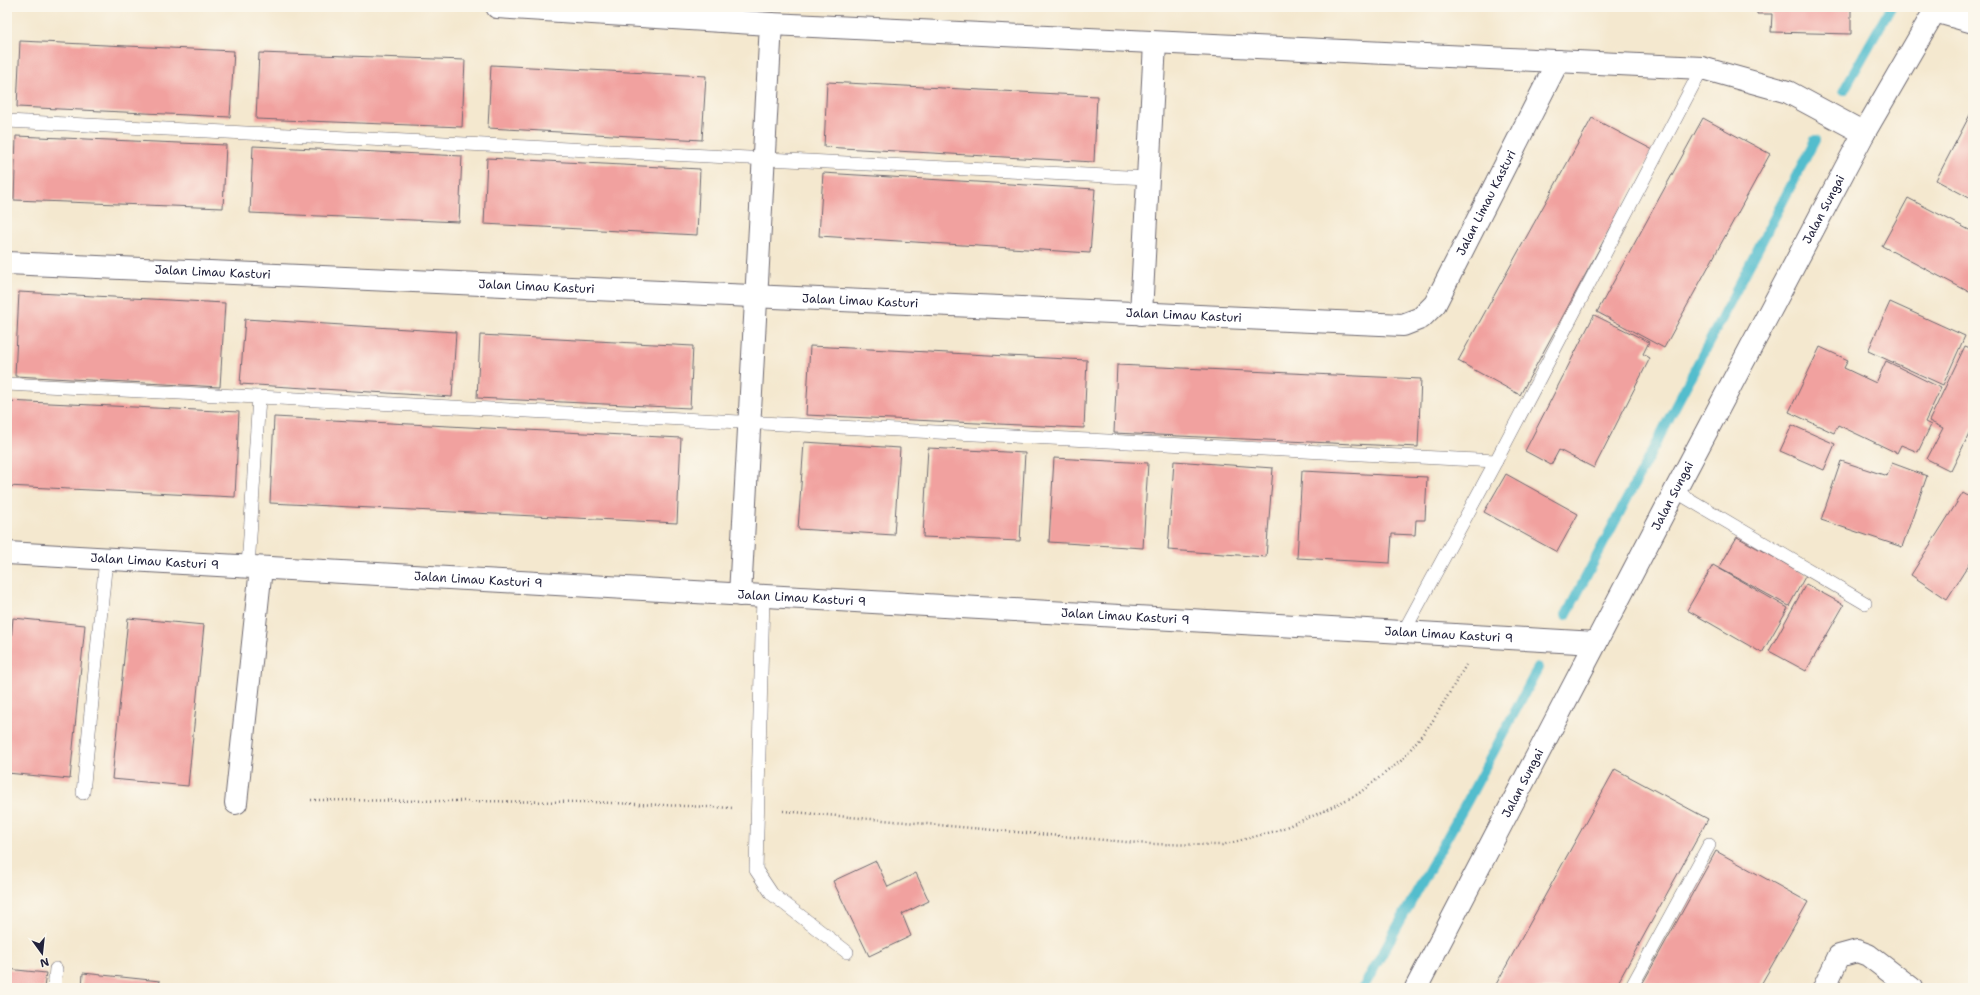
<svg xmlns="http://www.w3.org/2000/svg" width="1980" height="995" font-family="'Shantell Sans',sans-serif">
	<rect width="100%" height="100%" fill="#fbf7ec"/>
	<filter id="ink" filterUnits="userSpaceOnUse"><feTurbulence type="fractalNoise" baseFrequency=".025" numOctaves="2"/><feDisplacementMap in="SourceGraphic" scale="8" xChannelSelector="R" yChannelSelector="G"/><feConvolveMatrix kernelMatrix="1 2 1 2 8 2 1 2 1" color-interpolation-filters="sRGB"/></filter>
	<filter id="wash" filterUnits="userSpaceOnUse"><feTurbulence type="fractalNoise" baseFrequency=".012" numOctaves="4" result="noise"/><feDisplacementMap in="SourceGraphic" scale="16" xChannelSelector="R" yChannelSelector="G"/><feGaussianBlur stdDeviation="0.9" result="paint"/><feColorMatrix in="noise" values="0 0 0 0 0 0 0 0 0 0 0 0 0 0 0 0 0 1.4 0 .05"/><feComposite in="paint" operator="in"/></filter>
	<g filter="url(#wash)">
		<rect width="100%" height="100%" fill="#f4e8cf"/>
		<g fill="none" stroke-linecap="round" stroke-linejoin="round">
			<g stroke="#52bdcd" stroke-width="10">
				<path d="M1844 90 1891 7"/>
				<path d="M1566 615 1815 140"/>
				<path d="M1363 988 1468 800 1538 668"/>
			</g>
		</g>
		<g id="blocks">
			<g fill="#f1a19f">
				<path d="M1757 7H1851V34L1771 32 1772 14H1757Z"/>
				<path d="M20 41 234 51 230 117 17 107Z"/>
				<path d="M259 53 465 60 462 127 256 119Z"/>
				<path d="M491 65 706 76 702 140 488 128Z"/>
				<path d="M827 82 1097 96 1094 162 824 147Z"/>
				<path d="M1973 109V200L1936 180Z"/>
				<path d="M1592 118 1653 150 1520 395 1458 361Z"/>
				<path d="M1703 118 1770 154 1664 348 1597 312Z"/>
				<path d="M16 136 226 145 223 208 14 200Z"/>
				<path d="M253 146 462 156 459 222 250 213Z"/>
				<path d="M487 158 700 169 697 235 484 224Z"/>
				<path d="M823 173 1095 189 1090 253 819 236Z"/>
				<path d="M1908 198 1973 232V294L1882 246Z"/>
				<path d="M19 292 225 303 220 387 15 376Z"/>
				<path d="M1890 302 1965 336 1943 385 1868 351Z"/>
				<path d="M1594 315 1649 342 1643 354 1650 358 1594 468 1559 450 1551 465 1525 451Z"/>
				<path d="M245 319 456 332 452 397 240 384Z"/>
				<path d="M480 335 693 346 690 408 477 398Z"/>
				<path d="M810 346 1087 360 1084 428 806 415Z"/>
				<path d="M1965 346 1973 349V426L1951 471 1927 459 1943 428 1929 421Z"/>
				<path d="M1820 347 1848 360 1844 368 1876 383 1886 361 1941 388 1925 422 1931 425 1918 452 1901 445 1897 453 1838 425 1834 433 1789 412Z"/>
				<path d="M1117 365 1421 379 1418 447 1114 433Z"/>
				<path d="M7 401 239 412 235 497 7 486Z"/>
				<path d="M274 417 681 438 677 523 270 503Z"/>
				<path d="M1792 425 1835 444 1824 470 1780 451Z"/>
				<path d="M804 442 900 448 894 535 798 529Z"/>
				<path d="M928 448 1025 453 1020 541 923 537Z"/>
				<path d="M1054 458 1148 463 1143 548 1049 542Z"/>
				<path d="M1174 461 1273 468 1266 557 1168 550Z"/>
				<path d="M1841 461 1887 476 1892 463 1927 476 1902 547 1821 520Z"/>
				<path d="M1302 471 1427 477 1425 520H1416L1415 535 1392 534 1390 563 1297 558Z"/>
				<path d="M1506 474 1578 514 1557 552 1484 512Z"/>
				<path d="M1963 493 1973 499V558L1947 599 1911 575Z"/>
				<path d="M1737 537 1806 575 1789 606 1719 568Z"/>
				<path d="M1713 565 1788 608 1762 653 1687 610Z"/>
				<path d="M1806 584 1844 605 1806 671 1769 651Z"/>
				<path d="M13 618 85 625 70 779 7 773V686Z"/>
				<path d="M128 618 204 625 188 786 112 779Z"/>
				<path d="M1615 769 1708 819 1615 988H1494Z"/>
				<path d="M1716 851 1808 902 1759 988H1640Z"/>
				<path d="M876 861 888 887 916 873 929 901 902 914 911 936 869 956 833 881Z"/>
				<path d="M7 969 46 973 44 988H7Z"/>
				<path d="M83 973 160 981 159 988H82Z"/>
			</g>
		</g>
	</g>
	<g filter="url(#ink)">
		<use href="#blocks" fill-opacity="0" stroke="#6c676f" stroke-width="1"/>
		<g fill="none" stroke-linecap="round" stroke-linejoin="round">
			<g stroke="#6c676f" stroke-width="14">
				<g id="service">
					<path d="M7 121 1147 178"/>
					<path d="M7 384 1496 461"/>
					<path d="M1675 491 1865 603"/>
					<path d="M248 567 259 397"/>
					<path d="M763 596 756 870 772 894 847 952"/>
					<path d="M1403 633 1496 461 1702 68"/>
					<path d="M83 793 106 559"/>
					<path d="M54 988 56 969"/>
					<path d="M1631 988 1709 845"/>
				</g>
			</g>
			<g stroke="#6c676f" stroke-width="24">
				<g id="minor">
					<path d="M497 7 771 24 1702 68 1788 92 1864 133"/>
					<path d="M1934 11 1973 22"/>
					<path id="s1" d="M7 263 1403 325 1421 318 1435 304 1558 61"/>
					<path d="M1141 314 1155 43"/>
					<path id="s2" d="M7 553 1596 643"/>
					<path d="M740 595 771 24"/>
					<path d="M236 803 261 568"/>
					<path d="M1824 988 1839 956 1857 951 1868 955 1911 988"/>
				</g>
			</g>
			<g stroke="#6c676f" stroke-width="24">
				<g id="tertiary">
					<path id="s3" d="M1416 988 1675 491 1864 133 1937 7"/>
				</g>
			</g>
			<g stroke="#6c676f" stroke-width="2.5" stroke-dasharray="1 3" stroke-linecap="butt">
				<path d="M311 800 589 802 734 808"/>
				<path d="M783 811 1149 844 1222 845 1276 831 1315 815 1358 794 1402 760 1432 722 1466 665"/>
			</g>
			<use href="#service" stroke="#fff" stroke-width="13"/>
			<use href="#minor" stroke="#fff" stroke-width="22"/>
			<use href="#tertiary" stroke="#fff" stroke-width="22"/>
		</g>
	</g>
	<g text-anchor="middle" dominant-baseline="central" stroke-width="4" stroke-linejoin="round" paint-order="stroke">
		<g font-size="12" fill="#22223b" stroke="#fbf7ec">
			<text stroke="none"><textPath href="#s1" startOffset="1550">Jalan Limau Kasturi</textPath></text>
			<text stroke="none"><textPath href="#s3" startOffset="879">Jalan Sungai</textPath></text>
			<text stroke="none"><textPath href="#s1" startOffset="206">Jalan Limau Kasturi</textPath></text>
			<text stroke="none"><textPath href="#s1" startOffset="530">Jalan Limau Kasturi</textPath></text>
			<text stroke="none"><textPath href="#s1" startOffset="854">Jalan Limau Kasturi</textPath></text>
			<text stroke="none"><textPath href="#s1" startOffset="1178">Jalan Limau Kasturi</textPath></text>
			<text stroke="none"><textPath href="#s3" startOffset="555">Jalan Sungai</textPath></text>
			<text stroke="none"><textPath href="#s2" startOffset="148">Jalan Limau Kasturi 9</textPath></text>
			<text stroke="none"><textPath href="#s2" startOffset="472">Jalan Limau Kasturi 9</textPath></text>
			<text stroke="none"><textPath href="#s2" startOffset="796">Jalan Limau Kasturi 9</textPath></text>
			<text stroke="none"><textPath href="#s2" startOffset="1120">Jalan Limau Kasturi 9</textPath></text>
			<text stroke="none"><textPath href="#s2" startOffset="1444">Jalan Limau Kasturi 9</textPath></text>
			<text stroke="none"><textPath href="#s3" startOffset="231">Jalan Sungai</textPath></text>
		</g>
	</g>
	<rect width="1980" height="995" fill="none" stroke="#fbf7ec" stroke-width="24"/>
	<g transform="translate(42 953) rotate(165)" stroke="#fbf7ec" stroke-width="3" paint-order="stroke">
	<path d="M0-3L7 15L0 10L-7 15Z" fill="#22223b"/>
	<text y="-6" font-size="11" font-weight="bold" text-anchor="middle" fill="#22223b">N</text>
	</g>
</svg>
